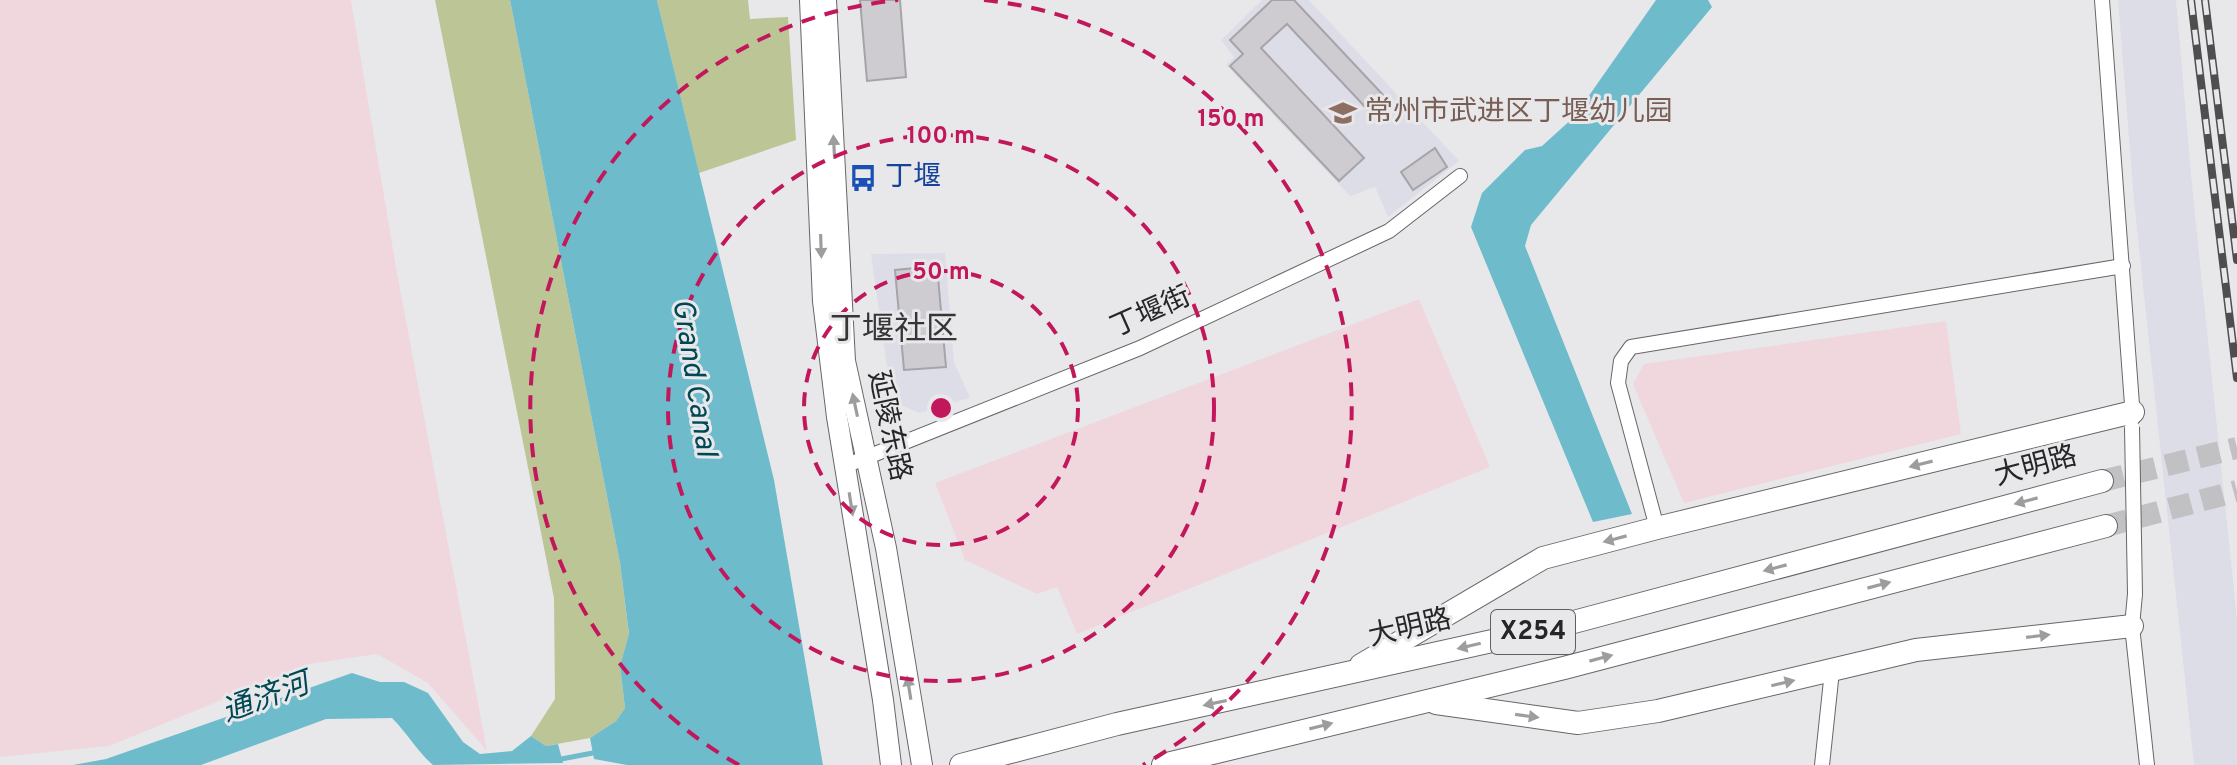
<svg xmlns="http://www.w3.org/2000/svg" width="2237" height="765" viewBox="0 0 2237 765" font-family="Overpass,'Noto Sans SC',sans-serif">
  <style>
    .built { fill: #dddde8 }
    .industrial { fill: #f0d7dd }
    .green { fill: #bcc595 }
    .water { fill: #6ebbcc }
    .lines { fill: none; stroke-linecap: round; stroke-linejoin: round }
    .stream { stroke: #6ebbcc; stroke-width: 5 }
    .building { fill: #ceccd0; stroke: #a6a4a8; stroke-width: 2 }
    .primary-tunnel { stroke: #c1c1c4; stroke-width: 22; stroke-dasharray: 22 11; stroke-linecap: butt }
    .street-casing { stroke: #66666a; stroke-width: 16 }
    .secondary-casing { stroke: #66666a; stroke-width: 22 }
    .primary-casing { stroke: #66666a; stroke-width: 24 }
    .street { stroke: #fff; stroke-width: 14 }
    .secondary { stroke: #fff; stroke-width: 20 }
    .primary { stroke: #fff; stroke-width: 22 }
    .rail-casing { stroke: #4e4e4f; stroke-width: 8 }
    .rail { stroke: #e8e8eb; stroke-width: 5; stroke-dasharray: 15; stroke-linecap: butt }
    .street-bridge-casing { stroke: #66666a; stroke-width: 16; stroke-linecap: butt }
    .street-bridge { stroke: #fff; stroke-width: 14 }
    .oneway { fill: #9d9d9e }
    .ring { fill: none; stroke: #c2185b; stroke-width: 4; stroke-dasharray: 14 10 }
    .labels { text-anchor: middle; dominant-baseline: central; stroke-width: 6; stroke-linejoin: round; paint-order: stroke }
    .shield { fill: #e8e8eb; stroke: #606062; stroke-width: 2 }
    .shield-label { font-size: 26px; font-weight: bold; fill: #262627 }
    .education-label { font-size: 28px; fill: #785e54; stroke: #e8e8eb; text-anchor: start }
    .transit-label { font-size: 28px; fill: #164399; stroke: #e8e8eb; text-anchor: start }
    .street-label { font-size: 28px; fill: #262627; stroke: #e8e8eb }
    .water-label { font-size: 30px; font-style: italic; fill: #004855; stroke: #e8e8eb }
    .quarter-label { font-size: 32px; fill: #353537; stroke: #e8e8eb }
    .centre { fill: #c2185b; stroke: #e8e8eb; stroke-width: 4 }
    .ring-label { font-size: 24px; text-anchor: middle; font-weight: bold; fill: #c2185b; stroke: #e8e8eb; stroke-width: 6; stroke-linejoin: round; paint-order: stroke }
  </style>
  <rect width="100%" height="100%" fill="#e8e8eb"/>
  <!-- built -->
  <g class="built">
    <path d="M 1262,0 L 1309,0 L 1459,161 L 1388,217 L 1375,187 L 1350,196 L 1226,65 L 1234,57 L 1221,40 Z"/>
    <path d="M 2118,0 L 2176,0 L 2193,196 L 2237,619 L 2237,765 L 2194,765 L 2134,201 Z"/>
    <path d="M 945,253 L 954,362 L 970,398 L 919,413 L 901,405 L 890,388 L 871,254 Z"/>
  </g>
  <!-- industrial -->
  <g class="industrial">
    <path d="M 0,0 L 351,0 L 397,273 L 487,751 L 428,683 L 377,654 L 310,664 L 109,746 L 0,757 Z"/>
    <path d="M 1419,299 L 1490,467 L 1077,634 L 1057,587 L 1037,594 L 965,560 L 935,483 Z"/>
    <path d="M 1946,321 L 1961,434 L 1684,503 L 1633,384 L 1644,364 Z"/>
  </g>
  <!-- green -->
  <g class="green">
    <path d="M 435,0 L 510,0 L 620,563 L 629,635 L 620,666 L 625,708 L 616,721 L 590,738 L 546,746 L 531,736 L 555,699 L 554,598 Z"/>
    <path d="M 657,0 L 748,0 L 750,19 L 788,17 L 796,140 L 699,173 Z"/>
  </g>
  <!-- water -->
  <g class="water">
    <path d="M 510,0 L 657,0 L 774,480 L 823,765 L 627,765 L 594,759 L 590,738 L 616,721 L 625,708 L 620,666 L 629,634 L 620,563 Z"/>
    <path d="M 1656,0 L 1708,0 L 1712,7 L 1531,225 L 1525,246 L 1632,514 L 1593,522 L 1471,227 L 1482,193 L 1525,150 L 1542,146 L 1574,117 Z"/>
    <path d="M 352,673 L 380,682 L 404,682 L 428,693 L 463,742 L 480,754 L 512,751 L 531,736 L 546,746 L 558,744 L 563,763 L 433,765 C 417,751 407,733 392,718 L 326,719 L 201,765 L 73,765 L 106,759 Z"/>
  </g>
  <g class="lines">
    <!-- stream -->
    <path class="stream" d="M 556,760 L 598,752"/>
  </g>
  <!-- building -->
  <g class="building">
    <path d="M 860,0 L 900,0 L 906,77 L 867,81 Z"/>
    <path d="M 1272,0 L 1294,0 L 1385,97 L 1369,111 L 1287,24 L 1261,48 L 1364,158 L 1339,181 L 1230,66 L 1243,54 L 1230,40 Z"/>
    <path d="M 1435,148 L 1447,167 L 1413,190 L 1401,172 Z"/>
    <path d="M 937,266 L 946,367 L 904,370 L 895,270 Z"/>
  </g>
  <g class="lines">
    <!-- primary-tunnel -->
    <g class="primary-tunnel">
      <path d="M 2102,481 L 2237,448"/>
      <path d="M 2106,526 L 2237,491"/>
    </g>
    <!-- street casing -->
    <g class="street-casing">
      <g id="street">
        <path d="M 2102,0 L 2133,418"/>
        <path d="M 845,466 L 1140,348 L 1389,231 L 1460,176"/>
        <path d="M 1657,528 L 1618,383 L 1621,361 L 1631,347 L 2123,266"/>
        <path d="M 2135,594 L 2132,626 L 2147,765"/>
        <path d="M 1822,765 L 1832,671"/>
      </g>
    </g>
    <!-- secondary casing -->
    <g class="secondary-casing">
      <g id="secondary">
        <path d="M 810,0 L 823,301 L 837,417 L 883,700 L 891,765"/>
        <path d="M 826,0 L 845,361 L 886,548 L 922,765"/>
      </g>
    </g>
    <!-- primary casing -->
    <g class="primary-casing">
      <g id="primary">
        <path d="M 1361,665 L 1543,558 L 1657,528 L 2133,412"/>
        <path d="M 1436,703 L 1578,723 L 1658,711 L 1916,650 L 2132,626"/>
        <path d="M 961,765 L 1117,724 L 1555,627 L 2102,481"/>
        <path d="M 1163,765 L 1564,668 L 2106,526"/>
      </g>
    </g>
    <!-- street -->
    <use href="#street" class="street"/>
    <!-- secondary -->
    <use href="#secondary" class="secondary"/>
    <!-- primary -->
    <use href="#primary" class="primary"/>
    <!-- rail casing -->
    <g class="rail-casing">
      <g id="rail">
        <path d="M 2191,0 L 2237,378"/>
        <path d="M 2205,0 L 2237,260"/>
      </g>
    </g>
    <!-- rail -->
    <use href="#rail" class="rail"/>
    <!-- street-bridge casing -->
    <g class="street-bridge-casing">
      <path id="street-bridge" d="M 2132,427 L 2135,594"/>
    </g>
    <!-- street-bridge -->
    <use href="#street-bridge" class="street-bridge"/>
  </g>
  <!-- one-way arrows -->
  <defs><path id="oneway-solid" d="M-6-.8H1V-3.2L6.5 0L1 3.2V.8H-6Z" transform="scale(2)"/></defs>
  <g class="oneway">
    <use href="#oneway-solid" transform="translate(834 147) rotate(-93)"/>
    <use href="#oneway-solid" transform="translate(821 246) rotate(88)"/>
    <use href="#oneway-solid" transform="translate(855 405) rotate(-102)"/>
    <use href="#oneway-solid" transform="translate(1921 464) rotate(166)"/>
    <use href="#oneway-solid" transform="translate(2026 501) rotate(165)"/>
    <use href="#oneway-solid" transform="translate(851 504) rotate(81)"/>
    <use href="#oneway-solid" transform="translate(1615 539) rotate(165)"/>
    <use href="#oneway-solid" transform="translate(1775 568) rotate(165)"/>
    <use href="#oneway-solid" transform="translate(1879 585) rotate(-15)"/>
    <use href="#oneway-solid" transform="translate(2038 636) rotate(-7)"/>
    <use href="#oneway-solid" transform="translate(1469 646) rotate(167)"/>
    <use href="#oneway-solid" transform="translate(1601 658) rotate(-15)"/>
    <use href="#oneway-solid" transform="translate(1783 683) rotate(-13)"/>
    <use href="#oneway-solid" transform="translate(909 688) rotate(-99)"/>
    <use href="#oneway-solid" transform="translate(1215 703) rotate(168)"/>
    <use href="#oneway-solid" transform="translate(1527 716) rotate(8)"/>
    <use href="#oneway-solid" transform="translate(1321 726) rotate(-14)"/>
  </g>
  <!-- distance rings -->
  <g class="ring">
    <circle cx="941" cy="408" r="137"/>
    <circle cx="941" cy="408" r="273"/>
    <path d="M739 765A410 410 0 0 1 898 0M984 0A410 410 0 0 1 1143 765"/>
  </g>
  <!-- icons -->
  <defs>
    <g id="school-bare" transform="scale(2.16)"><path d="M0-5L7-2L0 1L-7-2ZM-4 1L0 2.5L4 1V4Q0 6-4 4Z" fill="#8d6e63" stroke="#e8e8eb" stroke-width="2.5" paint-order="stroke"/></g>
    <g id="bus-bare" transform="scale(2.16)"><path d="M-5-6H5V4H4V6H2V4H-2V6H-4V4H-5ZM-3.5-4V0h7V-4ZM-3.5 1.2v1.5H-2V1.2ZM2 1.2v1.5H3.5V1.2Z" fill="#1a4fb4" stroke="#e8e8eb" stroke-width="2.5" paint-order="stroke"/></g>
  </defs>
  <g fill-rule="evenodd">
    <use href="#school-bare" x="1343" y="113"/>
    <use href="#bus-bare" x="863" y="178"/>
  </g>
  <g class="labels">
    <!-- shield labels -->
    <rect class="shield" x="1491" y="610" width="84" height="44" rx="6"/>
    <g class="shield-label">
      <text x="1533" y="632">X254</text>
    </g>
    <!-- education labels -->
    <g class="education-label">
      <text x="1365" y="113">常州市武进区丁堰幼儿园</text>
    </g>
    <!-- transit labels -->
    <g class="transit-label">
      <text x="885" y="178">丁堰</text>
    </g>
    <!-- street labels -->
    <g class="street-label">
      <text transform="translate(1151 313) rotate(-24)">丁堰街</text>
      <text transform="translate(888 426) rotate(78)">延陵东路</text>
      <text transform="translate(2036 467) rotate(-15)">大明路</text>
      <text transform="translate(1410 629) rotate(-13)">大明路</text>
    </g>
    <!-- water labels -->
    <g class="water-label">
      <text transform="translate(693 378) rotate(81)">Grand Canal</text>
      <text transform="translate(266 699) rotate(-20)">通济河</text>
    </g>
    <!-- quarter labels -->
    <g class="quarter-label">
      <text x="894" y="331">丁堰社区</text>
    </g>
  </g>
  <circle cx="941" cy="408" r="12" class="centre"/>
  <g class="ring-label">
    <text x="1231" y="126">150 m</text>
    <text x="941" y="143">100 m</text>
    <text x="941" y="279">50 m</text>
  </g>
</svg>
